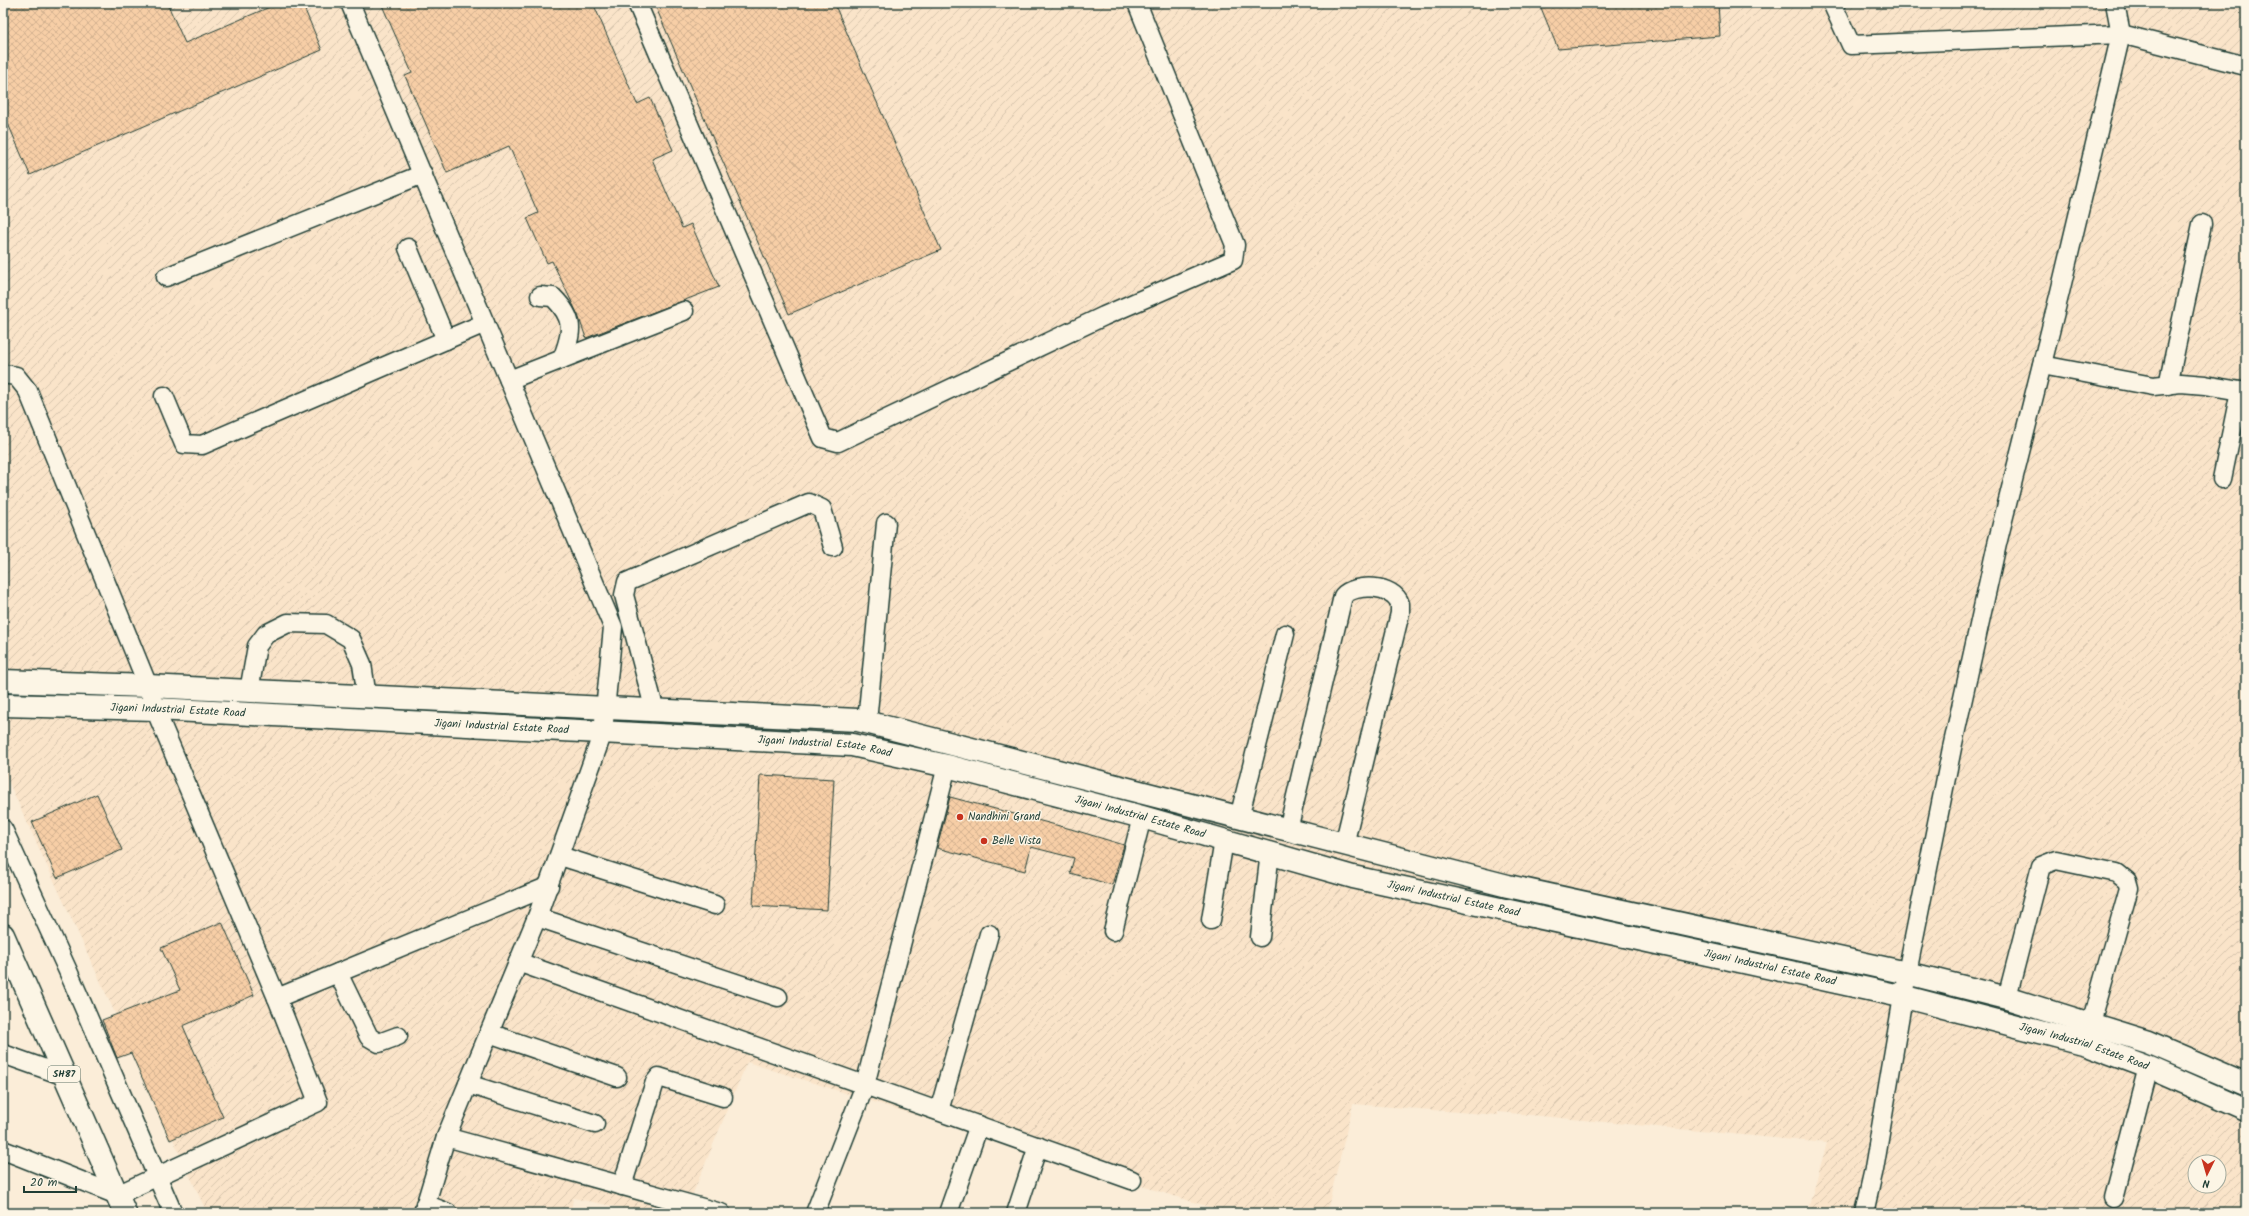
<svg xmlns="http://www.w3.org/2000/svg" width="2249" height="1216" viewBox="0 0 2249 1216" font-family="Kalam,sans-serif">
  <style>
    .industrial { fill: url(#industrial-furrows); fill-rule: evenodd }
    .building { fill: url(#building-cross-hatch); stroke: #1f3d34 }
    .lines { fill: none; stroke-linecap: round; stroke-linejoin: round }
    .minor-casing { stroke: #1f3d34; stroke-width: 21 }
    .major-casing { stroke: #1f3d34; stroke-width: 25 }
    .minor { stroke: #fcf5e5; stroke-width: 18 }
    .major { stroke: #fcf5e5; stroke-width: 22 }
    .poi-dot { fill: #c8321e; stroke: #fcf5e5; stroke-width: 1.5 }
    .labels { text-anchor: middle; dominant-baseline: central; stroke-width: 3; stroke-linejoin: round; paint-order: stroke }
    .shield { fill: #fcf5e5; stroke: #617469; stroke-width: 1 }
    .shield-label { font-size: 10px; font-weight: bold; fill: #1f3d34 }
    .street-label { font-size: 11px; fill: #1f3d34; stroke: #fcf5e5 }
    .poi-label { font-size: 11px; fill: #1f3d34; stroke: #fcf5e5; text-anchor: start }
  </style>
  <defs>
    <pattern id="industrial-furrows" width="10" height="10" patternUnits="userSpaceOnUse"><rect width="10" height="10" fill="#fae4c9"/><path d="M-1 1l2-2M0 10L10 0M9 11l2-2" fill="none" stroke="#d6c4ad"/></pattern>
    <pattern id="building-cross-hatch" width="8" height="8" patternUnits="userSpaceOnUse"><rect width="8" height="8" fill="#f7cea6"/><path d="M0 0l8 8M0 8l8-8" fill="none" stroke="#d3b290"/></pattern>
  </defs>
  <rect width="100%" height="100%" fill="#fbedd8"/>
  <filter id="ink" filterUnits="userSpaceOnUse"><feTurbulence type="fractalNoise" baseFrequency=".025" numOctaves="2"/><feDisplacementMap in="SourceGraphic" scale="8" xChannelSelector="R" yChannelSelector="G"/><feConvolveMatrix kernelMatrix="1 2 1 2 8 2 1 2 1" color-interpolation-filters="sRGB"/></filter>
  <g filter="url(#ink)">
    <!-- industrial -->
    <path class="industrial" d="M 3,3 L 2246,3 L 2246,1213 L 1807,1213 L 1827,1143 L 1498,1112 L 1498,1115 L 1353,1104 L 1327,1211 L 1319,1209 L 1319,1213 L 1228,1213 L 747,1062 L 685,1213 L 646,1213 L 573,1198 L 571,1213 L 207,1213 L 3,770 ZM 2195,1162 L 2219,1162 L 2219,1186 L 2195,1186 Z"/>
    <!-- building -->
    <g class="building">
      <path d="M 3,3 L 167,3 L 185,43 L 279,3 L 302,3 L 322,50 L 30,175 L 3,112 Z"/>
      <path d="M 381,3 L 593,3 L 637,104 L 650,98 L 673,150 L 652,159 L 682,228 L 691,224 L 719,287 L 586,338 L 578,315 L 552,261 L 547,263 L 527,218 L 538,213 L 509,146 L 447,173 L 405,76 L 412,73 Z"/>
      <path d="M 654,3 L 834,3 L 941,250 L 789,314 Z"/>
      <path d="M 1539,3 L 1718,3 L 1720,36 L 1558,49 Z"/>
      <path d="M 760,775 L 834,779 L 827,910 L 753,906 Z"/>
      <path d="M 97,794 L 122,850 L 57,878 L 32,822 Z"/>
      <path d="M 950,797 L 1071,829 L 1124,845 L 1112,885 L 1070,873 L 1074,858 L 1031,847 L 1025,871 L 937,848 Z"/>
      <path d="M 222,922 L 254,995 L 183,1026 L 223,1117 L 170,1140 L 131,1053 L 117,1058 L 102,1020 L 180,990 L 161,948 Z"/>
    </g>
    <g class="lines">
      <!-- minor casing -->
      <g class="minor-casing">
        <g id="minor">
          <path d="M 350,3 L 613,627 L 603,732 L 537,917 L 446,1137 L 423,1213"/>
          <path d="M 637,3 L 823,438 L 838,442 L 1104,316 L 1233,260 L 1235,245 L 1137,3"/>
          <path d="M 1832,3 L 1851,45 L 2121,34 L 2246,66"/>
          <path d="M 408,248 L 446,340"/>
          <path d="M 166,277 L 423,174"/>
          <path d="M 540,296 L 553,297 C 575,319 573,331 562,359"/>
          <path d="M 2042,365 L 2153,386 L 2181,383 L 2205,385 L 2246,392"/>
          <path d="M 3,374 L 16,376 L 28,391 L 148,686 L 155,709 L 277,998 L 318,1102 L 117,1195 L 3,1150"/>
          <path d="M 509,380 L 684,311"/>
          <path d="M 2168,385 L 2202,224"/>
          <path d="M 164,396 L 184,444 L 202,445 L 485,323"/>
          <path d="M 2222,479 L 2240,391"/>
          <path d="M 249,691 L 257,646 L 266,634 L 288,623 L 326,624 L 351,639 L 362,664 L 367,697"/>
          <path d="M 655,711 L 624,595 L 627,582 L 809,503 L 822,509 L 833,547"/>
          <path d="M 867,722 L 886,523"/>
          <path d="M 1239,818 L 1285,634"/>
          <path d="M 3,829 L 68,971 L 173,1213"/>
          <path d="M 1288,830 L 1343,596 C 1355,583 1394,584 1400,604 C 1400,607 1400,611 1400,613 L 1344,845"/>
          <path d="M 560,856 L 715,905"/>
          <path d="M 537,917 L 778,997"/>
          <path d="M 1211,920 L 1224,840"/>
          <path d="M 1113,931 L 1142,817"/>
          <path d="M 1260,937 L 1270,852"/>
          <path d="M 518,962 L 1132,1180"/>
          <path d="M 338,973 L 369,1037 L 379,1043 L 398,1036"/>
          <path d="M 277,998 L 549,886"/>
          <path d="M 2007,998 L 2041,866 L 2056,860 L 2117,873 L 2127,881 L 2129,888 L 2091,1023"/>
          <path d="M 489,1033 L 617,1077"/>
          <path d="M 3,1054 L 65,1076"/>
          <path d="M 468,1084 L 595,1124"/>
          <path d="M 939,1111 L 989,934"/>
          <path d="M 446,1137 L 721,1213"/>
          <path d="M 622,1186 L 655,1082 L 659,1077 L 723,1097"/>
          <path d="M 2114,1198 L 2148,1067"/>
          <path d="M 425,1204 L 448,1213"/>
          <path d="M 815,1213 L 865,1085 L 947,766"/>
          <path d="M 948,1213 L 979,1125"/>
          <path d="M 1016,1213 L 1038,1146"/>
          <path d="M 1864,1213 L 1874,1169 L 1907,973 L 1952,748 L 1997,544 L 2060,292 L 2121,34 L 2115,3"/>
        </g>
      </g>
      <!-- major casing -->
      <g class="major-casing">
        <g id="major">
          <path d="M 3,681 L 148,686 L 858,720 L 1508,886 L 1907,973 L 2007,998 L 2148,1042 L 2246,1084"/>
          <path id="s1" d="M 3,705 L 155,709 L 852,745 L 947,766 L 1142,817 L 1353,877 L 1905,997 L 2086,1044 L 2148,1067 L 2246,1110"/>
          <path d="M 3,935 L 125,1213"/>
        </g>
      </g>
      <!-- minor -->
      <use href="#minor" class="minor"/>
      <!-- major -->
      <use href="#major" class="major"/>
    </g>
  </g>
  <!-- markers -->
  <g class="poi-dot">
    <circle cx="960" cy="817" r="4"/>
    <circle cx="984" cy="841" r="4"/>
  </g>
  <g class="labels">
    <!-- shield labels -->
    <rect class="shield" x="48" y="1066" width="32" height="16" rx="3"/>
    <g class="shield-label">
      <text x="64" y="1074">SH87</text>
    </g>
    <!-- street labels -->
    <g class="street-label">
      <text stroke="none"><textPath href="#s1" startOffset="175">Jigani Industrial Estate Road</textPath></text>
      <text stroke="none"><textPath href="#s1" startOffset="499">Jigani Industrial Estate Road</textPath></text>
      <text stroke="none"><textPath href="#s1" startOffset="823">Jigani Industrial Estate Road</textPath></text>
      <text stroke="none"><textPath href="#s1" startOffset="1147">Jigani Industrial Estate Road</textPath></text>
      <text stroke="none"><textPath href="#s1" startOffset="1471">Jigani Industrial Estate Road</textPath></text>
      <text stroke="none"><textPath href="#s1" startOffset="1795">Jigani Industrial Estate Road</textPath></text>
      <text stroke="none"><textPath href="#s1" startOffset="2119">Jigani Industrial Estate Road</textPath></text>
    </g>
    <!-- poi labels -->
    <g class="poi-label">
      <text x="968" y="817">Nandhini Grand</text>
      <text x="992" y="841">Belle Vista</text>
    </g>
  </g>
  <!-- margin -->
  <rect width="2249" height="1216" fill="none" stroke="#fcf5e5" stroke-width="16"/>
  <rect x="8" y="8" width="2233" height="1200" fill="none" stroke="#1f3d34" stroke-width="1.5" filter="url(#ink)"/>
  <!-- north arrow -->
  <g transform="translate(2207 1174) rotate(185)"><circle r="19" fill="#fcf5e5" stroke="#a4ab9e"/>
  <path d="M0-3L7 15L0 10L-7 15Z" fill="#c8321e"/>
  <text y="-6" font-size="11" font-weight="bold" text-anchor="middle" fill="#1f3d34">N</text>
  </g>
  <!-- scale -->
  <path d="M24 1186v6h52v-6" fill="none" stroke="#1f3d34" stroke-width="2"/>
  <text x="30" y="1186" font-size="12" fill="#1f3d34" stroke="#fcf5e5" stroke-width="3" paint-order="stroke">20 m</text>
</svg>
